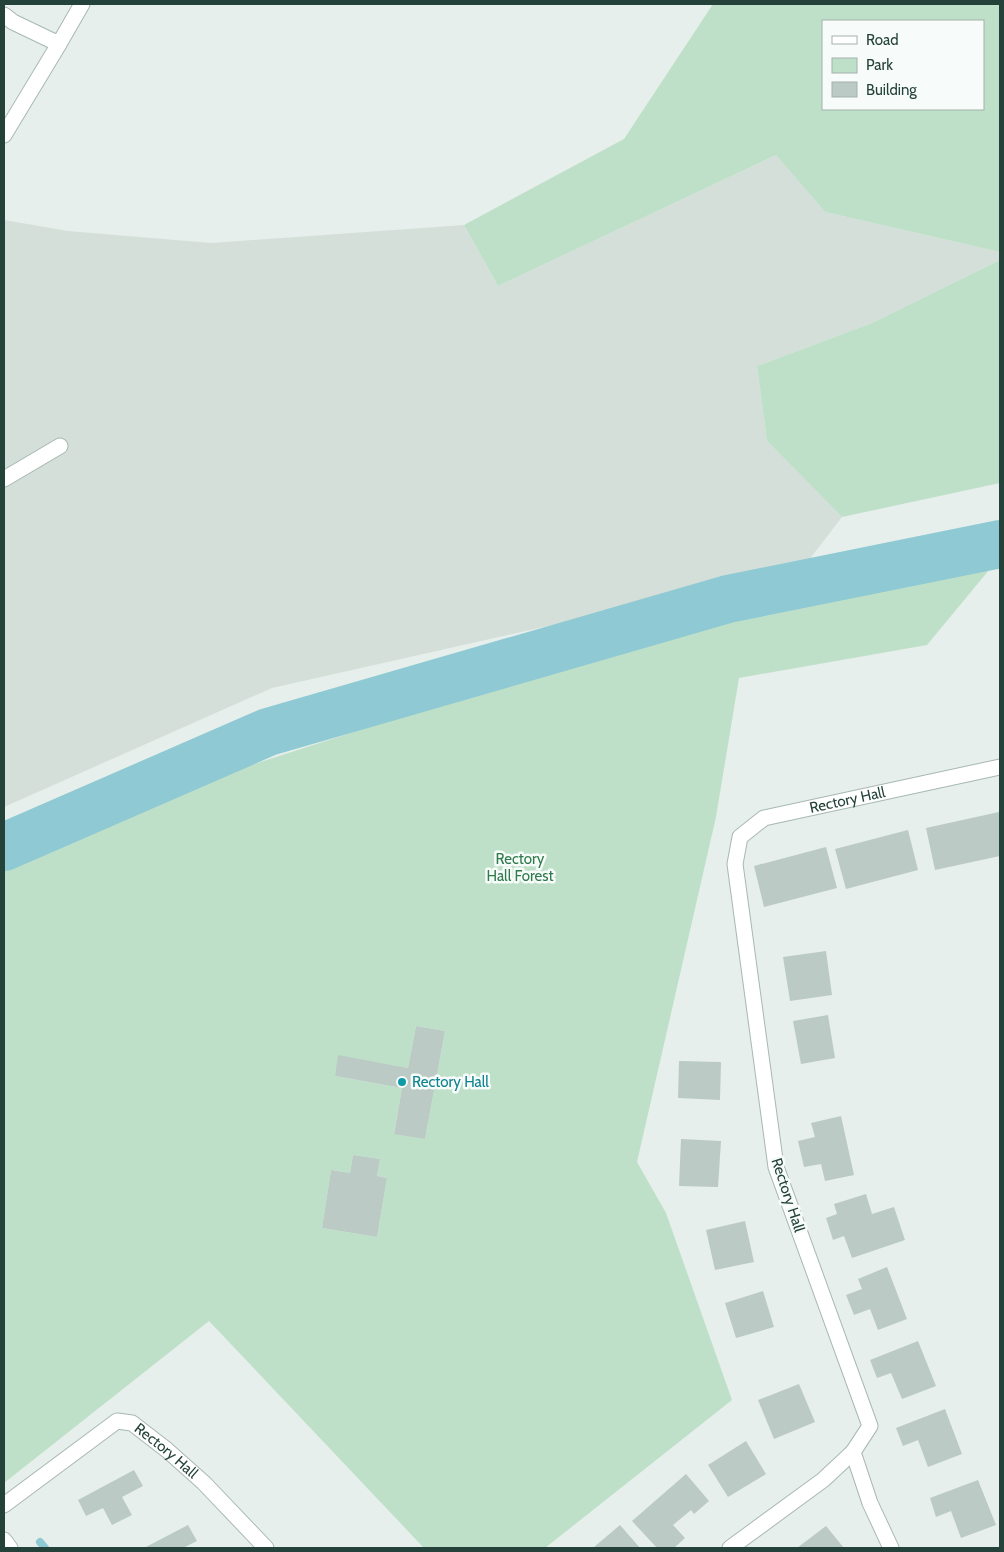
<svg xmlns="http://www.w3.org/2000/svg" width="1004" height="1552" viewBox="0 0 1004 1552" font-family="Cabin,sans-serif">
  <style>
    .built { fill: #d4dfda }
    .green { fill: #bfe0c8; fill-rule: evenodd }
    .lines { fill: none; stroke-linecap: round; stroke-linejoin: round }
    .stream { stroke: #8ec9d4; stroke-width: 8 }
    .river { stroke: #8ec9d4; stroke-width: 48 }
    .building { fill: #bbcac4 }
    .minor-casing { stroke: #a8b8b2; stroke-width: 17 }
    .minor { stroke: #fff; stroke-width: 15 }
    .culture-dot { fill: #0f9aa8; stroke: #f7fbf9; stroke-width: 2 }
    .labels { text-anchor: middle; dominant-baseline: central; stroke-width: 5; stroke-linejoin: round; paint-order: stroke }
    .street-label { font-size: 15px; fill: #24423a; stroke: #f7fbf9 }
    .park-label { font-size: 15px; fill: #2d7a4b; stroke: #f7fbf9 }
    .culture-label { font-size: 15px; fill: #0d838f; stroke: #f7fbf9; text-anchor: start }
  </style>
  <rect width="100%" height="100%" fill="#e6efeb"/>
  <!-- built -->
  <path class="built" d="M 776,155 L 825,212 L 1000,252 L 1000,260 L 872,323 L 757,366 L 767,441 L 842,517 L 802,569 L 272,688 L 4,807 L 4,220 L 68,231 L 211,243 L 464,225 L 498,286 Z"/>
  <!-- green -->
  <g class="green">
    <path d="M 713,4 L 1000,4 L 1000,252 L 825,212 L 776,155 L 498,286 L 464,225 L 624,139 ZM 823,21 L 983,21 L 983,109 L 823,109 Z"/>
    <path d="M 1000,260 L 1000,483 L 842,517 L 767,441 L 757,366 L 872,323 Z"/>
    <path d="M 989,570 L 927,645 L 739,678 L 716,817 L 637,1162 L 666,1213 L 732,1400 L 545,1548 L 424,1548 L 209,1321 L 4,1483 L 4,870 L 192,784 L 677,628 ZM 416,1026 L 445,1031 L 425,1139 L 394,1133 L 402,1088 L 335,1076 L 339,1056 L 408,1068 ZM 353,1155 L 380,1159 L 377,1176 L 387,1178 L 377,1237 L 322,1228 L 331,1170 L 350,1173 Z"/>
  </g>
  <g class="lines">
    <!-- stream -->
    <path class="stream" d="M 40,1542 L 45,1548"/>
    <!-- river -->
    <path class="river" d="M 4,847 L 268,732 L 728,599 L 1000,544"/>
  </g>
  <!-- building -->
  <g class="building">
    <path d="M 999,812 L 1000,820 L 1000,856 L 935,870 L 926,828 Z"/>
    <path d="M 908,830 L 918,870 L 846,889 L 835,849 Z"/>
    <path d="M 826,847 L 837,888 L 764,907 L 754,866 Z"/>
    <path d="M 826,951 L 832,995 L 790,1001 L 783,957 Z"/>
    <path d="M 828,1015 L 835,1058 L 801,1064 L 793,1021 Z"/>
    <path d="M 416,1026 L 445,1031 L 425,1139 L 394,1134 L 402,1088 L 335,1076 L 338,1055 L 408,1068 Z"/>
    <path d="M 679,1061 L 721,1062 L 720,1100 L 678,1098 Z"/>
    <path d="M 841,1116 L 854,1175 L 825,1181 L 821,1164 L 804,1167 L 798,1141 L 815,1137 L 811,1123 Z"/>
    <path d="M 681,1139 L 721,1141 L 718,1187 L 679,1186 Z"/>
    <path d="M 353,1155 L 380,1159 L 377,1176 L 387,1178 L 377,1237 L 322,1228 L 331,1170 L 350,1173 Z"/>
    <path d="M 866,1194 L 872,1214 L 894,1207 L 905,1240 L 852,1258 L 844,1236 L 833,1240 L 826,1218 L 837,1214 L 834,1204 Z"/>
    <path d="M 745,1221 L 754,1262 L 715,1270 L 706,1230 Z"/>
    <path d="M 887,1267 L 907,1319 L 878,1330 L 870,1309 L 854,1315 L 846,1295 L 862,1289 L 858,1279 Z"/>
    <path d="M 763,1291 L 774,1327 L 736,1338 L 725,1303 Z"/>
    <path d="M 918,1341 L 936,1386 L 902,1399 L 891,1373 L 877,1378 L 870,1360 Z"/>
    <path d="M 799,1384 L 815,1422 L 774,1439 L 758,1400 Z"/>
    <path d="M 945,1409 L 962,1454 L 928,1467 L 918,1440 L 903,1446 L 896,1428 Z"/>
    <path d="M 746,1441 L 766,1474 L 728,1497 L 708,1465 Z"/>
    <path d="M 134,1470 L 143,1486 L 122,1497 L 132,1515 L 112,1525 L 103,1508 L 86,1516 L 78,1500 Z"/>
    <path d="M 686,1474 L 709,1501 L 694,1514 L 691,1510 L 673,1525 L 685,1538 L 674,1548 L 657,1548 L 632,1521 Z"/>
    <path d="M 978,1480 L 996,1525 L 961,1538 L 951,1511 L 936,1517 L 930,1498 Z"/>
    <path d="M 188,1525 L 197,1541 L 183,1548 L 144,1548 Z"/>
    <path d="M 620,1525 L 640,1548 L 593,1548 Z"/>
    <path d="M 826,1526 L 844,1548 L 797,1548 Z"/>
  </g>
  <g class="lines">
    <!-- minor casing -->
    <g class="minor-casing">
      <g id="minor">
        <path d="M 4,15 L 13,22 L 59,44 L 82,4"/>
        <path d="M 4,135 L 59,44"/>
        <path d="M 4,479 L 60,446"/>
        <path id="s1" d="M 4,1505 L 117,1421 L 132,1423 L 167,1450 L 204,1483 L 266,1548"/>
        <path d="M 4,1540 L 10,1548"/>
        <path d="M 730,1548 L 823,1480 L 853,1452"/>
        <path id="s2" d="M 891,1548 L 870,1503 L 853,1452 L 870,1426 L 776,1167 L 735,864 L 740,837 L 764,818 L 1000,767"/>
      </g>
    </g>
    <!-- minor -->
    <use href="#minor" class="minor"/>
  </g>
  <!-- markers -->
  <circle class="culture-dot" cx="402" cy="1082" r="5"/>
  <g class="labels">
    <!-- street labels -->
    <g class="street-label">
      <text stroke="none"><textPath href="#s2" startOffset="859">Rectory Hall</textPath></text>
      <text transform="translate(788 1195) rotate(72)">Rectory Hall</text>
      <text stroke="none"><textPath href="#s1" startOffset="200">Rectory Hall</textPath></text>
    </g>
    <!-- park labels -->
    <g class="park-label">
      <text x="520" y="859">Rectory<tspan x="520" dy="17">Hall Forest</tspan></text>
    </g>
    <!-- culture labels -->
    <g class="culture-label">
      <text x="412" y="1082">Rectory Hall</text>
    </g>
  </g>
  <!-- border -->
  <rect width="1004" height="1552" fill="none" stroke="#24423a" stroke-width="10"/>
  <!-- legend -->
  <rect x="822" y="20" width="162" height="90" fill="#f7fbf9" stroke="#a3b1ad"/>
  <rect x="832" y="36" width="25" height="8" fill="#ffffff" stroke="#a3b1ad"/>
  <text x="866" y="45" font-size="15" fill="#24423a">Road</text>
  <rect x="832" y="58" width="25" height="15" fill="#bfe0c8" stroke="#a3b1ad"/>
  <text x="866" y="70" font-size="15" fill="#24423a">Park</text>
  <rect x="832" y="82" width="25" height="15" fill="#bbcac4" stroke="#a3b1ad"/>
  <text x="866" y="95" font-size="15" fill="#24423a">Building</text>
</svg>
